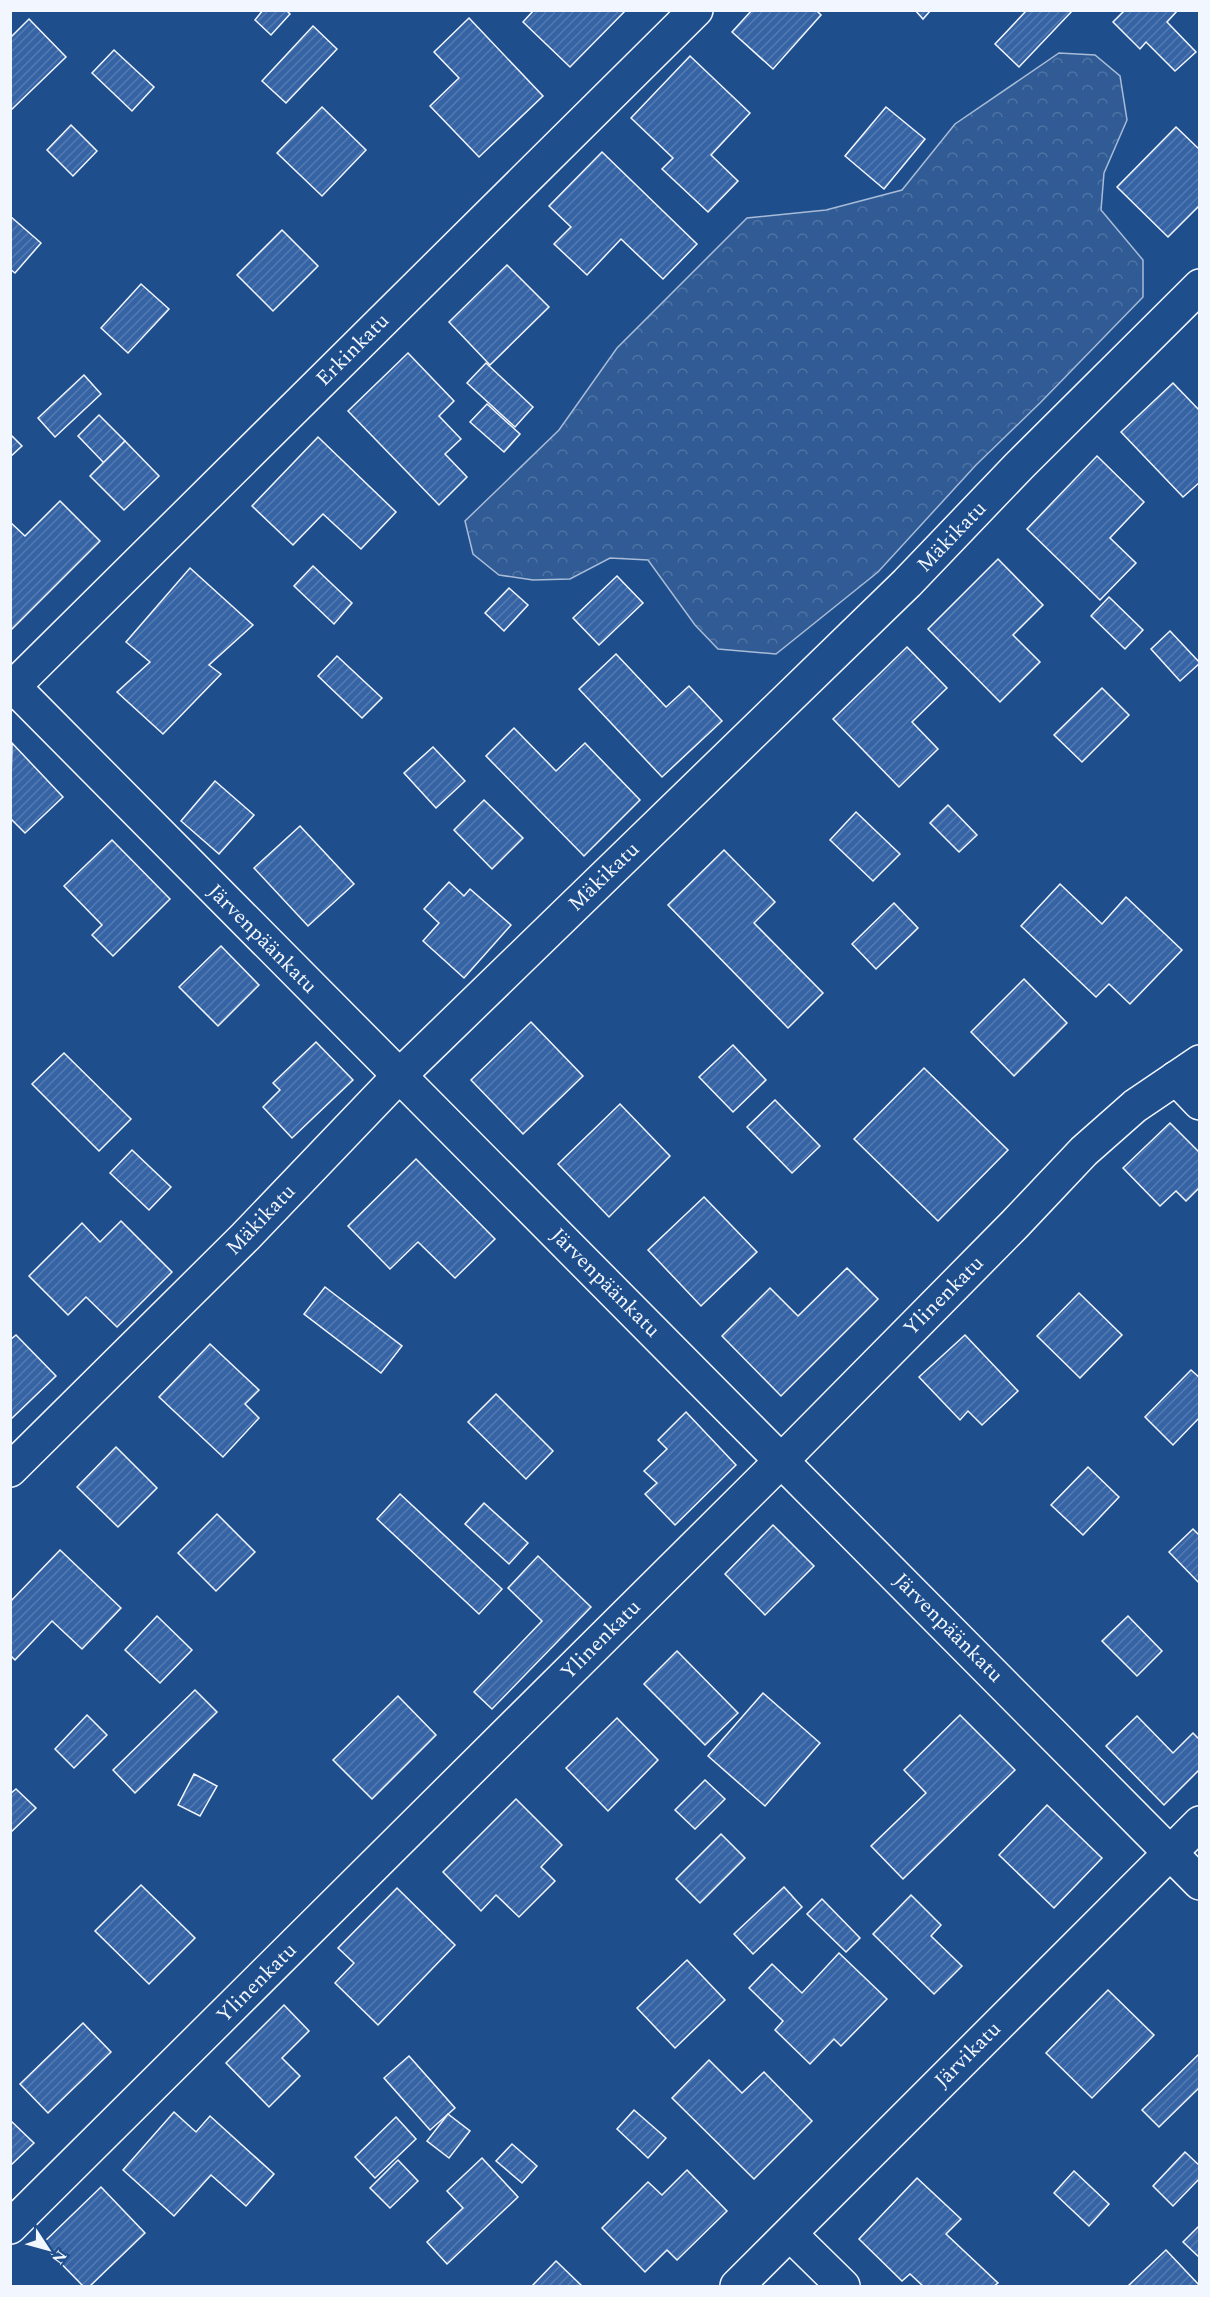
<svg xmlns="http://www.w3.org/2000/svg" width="1210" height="2297" viewBox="0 0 1210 2297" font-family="Spectral,serif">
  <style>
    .forest { fill: url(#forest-crowns); stroke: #a8bbd7; stroke-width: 1.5 }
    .building { fill: url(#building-hatch); stroke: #f2f6ff; stroke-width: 1.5 }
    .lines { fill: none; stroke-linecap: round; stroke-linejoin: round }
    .minor-casing { stroke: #f2f6ff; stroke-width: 36 }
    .minor { stroke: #1f4e8c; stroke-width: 33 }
    .labels { text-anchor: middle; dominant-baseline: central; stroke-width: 4.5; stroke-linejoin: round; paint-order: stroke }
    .street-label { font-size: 21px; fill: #f2f6ff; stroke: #1f4e8c }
  </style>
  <defs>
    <pattern id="forest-crowns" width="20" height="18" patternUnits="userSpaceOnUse" patternTransform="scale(1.5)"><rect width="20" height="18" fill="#305b95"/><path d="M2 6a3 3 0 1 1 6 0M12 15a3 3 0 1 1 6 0" fill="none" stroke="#4e73a5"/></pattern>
    <pattern id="building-hatch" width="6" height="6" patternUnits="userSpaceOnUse" patternTransform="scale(1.5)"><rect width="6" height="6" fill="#3563a3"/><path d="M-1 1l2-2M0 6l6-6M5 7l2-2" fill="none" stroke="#537ab1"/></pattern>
  </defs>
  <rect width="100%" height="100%" fill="#1f4e8c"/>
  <!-- forest -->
  <path class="forest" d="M 1059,53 L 1095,55 L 1120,76 L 1127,120 L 1104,173 L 1101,210 L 1143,260 L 1143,297 L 1040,403 L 976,465 L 878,572 L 776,654 L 718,649 L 695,625 L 648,560 L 610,558 L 570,579 L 533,580 L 499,575 L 473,554 L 465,521 L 559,430 L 617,348 L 747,218 L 826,210 L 902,190 L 955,124 Z"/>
  <!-- building -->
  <g class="building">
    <path d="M 263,10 L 286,10 L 290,14 L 271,35 L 255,20 Z"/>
    <path d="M 534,10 L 626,10 L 570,67 L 523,22 Z"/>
    <path d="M 752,10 L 816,10 L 821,15 L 773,69 L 732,32 Z"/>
    <path d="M 915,10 L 931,10 L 923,19 Z"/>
    <path d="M 1027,10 L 1073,10 L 1019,67 L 995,44 Z"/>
    <path d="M 1125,10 L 1178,10 L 1167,22 L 1196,52 L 1175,71 L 1146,42 L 1140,49 L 1113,22 Z"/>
    <path d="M 469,18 L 543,96 L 479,157 L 430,106 L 459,78 L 434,52 Z"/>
    <path d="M 29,19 L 66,57 L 10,111 L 10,38 Z"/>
    <path d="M 313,26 L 337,49 L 286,103 L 262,81 Z"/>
    <path d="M 114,50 L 154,87 L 132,111 L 92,73 Z"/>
    <path d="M 690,56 L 750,113 L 711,155 L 738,181 L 708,212 L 662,169 L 673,158 L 631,118 Z"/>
    <path d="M 322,107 L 366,150 L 322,196 L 277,153 Z"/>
    <path d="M 886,107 L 925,139 L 884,189 L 845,156 Z"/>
    <path d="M 71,125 L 97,151 L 73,176 L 47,150 Z"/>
    <path d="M 1176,127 L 1200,150 L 1200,205 L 1168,237 L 1117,187 Z"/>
    <path d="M 602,152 L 697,244 L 663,279 L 621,239 L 587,275 L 554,244 L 571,227 L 549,206 Z"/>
    <path d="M 10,216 L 41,243 L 15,273 L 10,269 Z"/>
    <path d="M 282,230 L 318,266 L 273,311 L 237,275 Z"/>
    <path d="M 507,265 L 549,307 L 490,365 L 449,322 Z"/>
    <path d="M 141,284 L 169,309 L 128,353 L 101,328 Z"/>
    <path d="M 408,353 L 454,401 L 439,416 L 461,439 L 445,454 L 467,477 L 439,505 L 348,411 Z"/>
    <path d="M 486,363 L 533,407 L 515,427 L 467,383 Z"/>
    <path d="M 84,375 L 101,394 L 55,437 L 38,418 Z"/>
    <path d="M 1173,383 L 1200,411 L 1200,482 L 1183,497 L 1121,432 Z"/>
    <path d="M 487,404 L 520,434 L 504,452 L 470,422 Z"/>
    <path d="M 99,415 L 125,441 L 104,463 L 78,436 Z"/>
    <path d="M 10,434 L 22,446 L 10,457 Z"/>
    <path d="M 318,437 L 396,512 L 361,549 L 323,514 L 293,545 L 252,506 Z"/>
    <path d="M 125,441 L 159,476 L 124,510 L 90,476 Z"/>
    <path d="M 1097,456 L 1144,502 L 1110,538 L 1136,563 L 1100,600 L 1027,529 Z"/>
    <path d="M 60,501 L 100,541 L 11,630 L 10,522 L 25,536 Z"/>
    <path d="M 998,559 L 1043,605 L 1013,635 L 1040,662 L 1000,702 L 928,629 Z"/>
    <path d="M 313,566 L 352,603 L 334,624 L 294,586 Z"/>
    <path d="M 190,568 L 253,625 L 209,665 L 221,674 L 163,734 L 117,692 L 150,662 L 126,642 Z"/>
    <path d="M 617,576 L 643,603 L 599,645 L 573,618 Z"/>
    <path d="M 509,588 L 528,605 L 504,631 L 485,613 Z"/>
    <path d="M 1109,597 L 1143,630 L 1125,649 L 1091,616 Z"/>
    <path d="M 1170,631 L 1200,663 L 1180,681 L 1151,649 Z"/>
    <path d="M 907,647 L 947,688 L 912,722 L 938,749 L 899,787 L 833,719 Z"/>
    <path d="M 616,654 L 666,707 L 689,686 L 722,721 L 662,777 L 579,689 Z"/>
    <path d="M 337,656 L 382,698 L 362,718 L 318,676 Z"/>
    <path d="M 1102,688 L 1129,715 L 1082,762 L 1054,735 Z"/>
    <path d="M 514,728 L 556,771 L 585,743 L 640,800 L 584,856 L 486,756 Z"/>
    <path d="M 12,743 L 63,797 L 25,833 L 10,818 Z"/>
    <path d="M 433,747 L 465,781 L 436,808 L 404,773 Z"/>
    <path d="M 215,781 L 254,815 L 219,854 L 181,821 Z"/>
    <path d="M 484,800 L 523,838 L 492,869 L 454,830 Z"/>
    <path d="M 948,805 L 977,835 L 959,852 L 930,823 Z"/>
    <path d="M 856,812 L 900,854 L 873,881 L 830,840 Z"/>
    <path d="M 300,826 L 354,884 L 308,926 L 254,868 Z"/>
    <path d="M 112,840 L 170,899 L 113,956 L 92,935 L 102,925 L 64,886 Z"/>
    <path d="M 724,850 L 775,902 L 754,923 L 823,993 L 788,1028 L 668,905 Z"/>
    <path d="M 449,882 L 464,896 L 470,889 L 511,925 L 464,978 L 423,941 L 439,923 L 424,909 Z"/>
    <path d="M 1060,884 L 1102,924 L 1126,897 L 1182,950 L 1130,1004 L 1109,984 L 1096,997 L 1021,926 Z"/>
    <path d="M 894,903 L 918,928 L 876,969 L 852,944 Z"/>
    <path d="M 221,946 L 259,985 L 218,1026 L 179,987 Z"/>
    <path d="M 1024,979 L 1067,1023 L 1014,1076 L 971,1032 Z"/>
    <path d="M 531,1022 L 583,1076 L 523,1134 L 471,1080 Z"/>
    <path d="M 316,1042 L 353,1080 L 292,1138 L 263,1107 L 280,1090 L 273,1083 Z"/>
    <path d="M 733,1045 L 766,1080 L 733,1112 L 699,1077 Z"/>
    <path d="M 64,1053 L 131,1119 L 99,1151 L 32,1084 Z"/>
    <path d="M 924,1068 L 1008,1150 L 938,1221 L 854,1139 Z"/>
    <path d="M 775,1100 L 820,1146 L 792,1173 L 747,1127 Z"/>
    <path d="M 620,1104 L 670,1156 L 609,1217 L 558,1164 Z"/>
    <path d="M 1170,1123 L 1200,1153 L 1200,1187 L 1186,1201 L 1176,1191 L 1160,1206 L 1123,1168 Z"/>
    <path d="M 132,1150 L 171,1187 L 149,1210 L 110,1173 Z"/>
    <path d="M 416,1159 L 495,1239 L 455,1278 L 418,1242 L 390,1269 L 348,1226 Z"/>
    <path d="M 704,1197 L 757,1252 L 701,1306 L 648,1250 Z"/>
    <path d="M 121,1221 L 172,1272 L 117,1327 L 86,1297 L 68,1315 L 29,1276 L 82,1223 L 100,1242 Z"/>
    <path d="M 847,1268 L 878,1299 L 781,1396 L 722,1336 L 770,1288 L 798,1316 Z"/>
    <path d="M 325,1287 L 402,1346 L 381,1373 L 304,1314 Z"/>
    <path d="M 1079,1293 L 1122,1335 L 1080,1378 L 1037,1336 Z"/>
    <path d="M 16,1335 L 56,1376 L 10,1420 L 10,1340 Z"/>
    <path d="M 965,1335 L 1018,1391 L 982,1425 L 968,1411 L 960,1420 L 919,1377 Z"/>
    <path d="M 210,1344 L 259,1390 L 245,1404 L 259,1418 L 223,1457 L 159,1397 Z"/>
    <path d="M 1191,1370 L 1200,1378 L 1200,1417 L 1173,1445 L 1145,1417 Z"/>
    <path d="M 496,1394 L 553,1451 L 526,1479 L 468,1422 Z"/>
    <path d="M 686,1412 L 736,1465 L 675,1525 L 645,1494 L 657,1483 L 644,1471 L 667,1449 L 658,1440 Z"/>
    <path d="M 116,1447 L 157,1488 L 118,1527 L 77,1487 Z"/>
    <path d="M 1088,1467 L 1119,1497 L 1083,1535 L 1051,1505 Z"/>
    <path d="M 400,1494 L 502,1589 L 479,1614 L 377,1519 Z"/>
    <path d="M 484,1503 L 528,1543 L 509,1564 L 465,1524 Z"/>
    <path d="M 217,1514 L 255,1552 L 216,1591 L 178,1553 Z"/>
    <path d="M 773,1525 L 814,1566 L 765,1615 L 725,1574 Z"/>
    <path d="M 1193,1529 L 1200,1536 L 1200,1584 L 1169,1552 Z"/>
    <path d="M 60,1550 L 121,1608 L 82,1649 L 52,1621 L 15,1660 L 10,1655 L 10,1602 Z"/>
    <path d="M 538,1556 L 591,1607 L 492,1709 L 474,1692 L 542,1621 L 508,1588 Z"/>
    <path d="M 157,1616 L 192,1650 L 160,1683 L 125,1650 Z"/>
    <path d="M 1128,1616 L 1162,1651 L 1137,1676 L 1102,1641 Z"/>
    <path d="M 677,1651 L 738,1713 L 705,1745 L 644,1684 Z"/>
    <path d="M 195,1690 L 217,1712 L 135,1793 L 113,1770 Z"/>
    <path d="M 763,1693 L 820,1743 L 765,1806 L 708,1756 Z"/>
    <path d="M 398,1696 L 436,1735 L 372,1799 L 333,1760 Z"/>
    <path d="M 87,1715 L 107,1735 L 74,1768 L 55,1749 Z"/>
    <path d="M 960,1715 L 1015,1770 L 903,1879 L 871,1846 L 926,1793 L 904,1770 Z"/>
    <path d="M 1137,1716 L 1173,1753 L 1193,1733 L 1200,1740 L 1200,1769 L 1164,1805 L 1106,1746 Z"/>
    <path d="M 617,1718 L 658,1760 L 608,1811 L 566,1768 Z"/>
    <path d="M 194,1774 L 217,1786 L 200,1816 L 178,1805 Z"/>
    <path d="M 705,1780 L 725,1799 L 695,1829 L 675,1810 Z"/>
    <path d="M 16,1789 L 36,1808 L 10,1833 L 10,1794 Z"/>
    <path d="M 516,1799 L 562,1845 L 541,1867 L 555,1881 L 519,1917 L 496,1895 L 481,1911 L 443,1872 Z"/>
    <path d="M 1047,1805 L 1102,1858 L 1054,1908 L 999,1855 Z"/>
    <path d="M 721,1834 L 745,1858 L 700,1903 L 676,1879 Z"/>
    <path d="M 141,1885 L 195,1938 L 149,1984 L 95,1931 Z"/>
    <path d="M 784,1887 L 802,1907 L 753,1954 L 734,1934 Z"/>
    <path d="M 397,1888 L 455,1945 L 378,2025 L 335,1983 L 354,1963 L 338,1948 Z"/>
    <path d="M 911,1895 L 941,1925 L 931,1936 L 962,1966 L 934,1994 L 873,1934 Z"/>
    <path d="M 822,1899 L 860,1938 L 846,1952 L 807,1914 Z"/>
    <path d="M 839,1953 L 887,1999 L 841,2046 L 834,2039 L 810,2064 L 775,2030 L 783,2021 L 749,1988 L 772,1964 L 802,1993 Z"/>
    <path d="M 687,1960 L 725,2000 L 675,2048 L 637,2008 Z"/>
    <path d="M 1108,1990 L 1154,2035 L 1092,2098 L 1046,2053 Z"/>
    <path d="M 284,2005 L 309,2031 L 282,2058 L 300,2076 L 269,2107 L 226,2063 Z"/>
    <path d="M 83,2023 L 111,2052 L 48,2113 L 20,2084 Z"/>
    <path d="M 1200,2053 L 1200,2087 L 1159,2127 L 1142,2110 Z"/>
    <path d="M 409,2056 L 455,2108 L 430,2130 L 384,2078 Z"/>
    <path d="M 709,2060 L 742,2093 L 764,2072 L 812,2121 L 754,2179 L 672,2098 Z"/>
    <path d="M 634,2110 L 666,2138 L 648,2158 L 617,2129 Z"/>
    <path d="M 174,2112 L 196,2132 L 210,2116 L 274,2174 L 246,2206 L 211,2175 L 174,2216 L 123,2170 Z"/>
    <path d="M 448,2114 L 470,2131 L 449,2158 L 427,2141 Z"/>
    <path d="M 396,2117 L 416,2139 L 375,2178 L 355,2157 Z"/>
    <path d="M 10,2120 L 34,2143 L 10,2166 Z"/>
    <path d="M 512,2144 L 537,2166 L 522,2183 L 496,2161 Z"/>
    <path d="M 1185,2152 L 1200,2166 L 1200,2178 L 1173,2206 L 1153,2186 Z"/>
    <path d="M 482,2158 L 518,2197 L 447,2264 L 427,2242 L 463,2208 L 447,2191 Z"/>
    <path d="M 398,2160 L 418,2181 L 390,2208 L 370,2188 Z"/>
    <path d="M 687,2170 L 727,2211 L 677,2260 L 667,2250 L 645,2272 L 602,2228 L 648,2182 L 662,2195 Z"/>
    <path d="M 1074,2171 L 1109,2204 L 1089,2226 L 1054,2193 Z"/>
    <path d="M 917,2178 L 961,2219 L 946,2234 L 998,2283 L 994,2286 L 923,2286 L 910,2274 L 902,2281 L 859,2239 Z"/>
    <path d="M 101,2187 L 145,2233 L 90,2286 L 83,2286 L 42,2244 Z"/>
    <path d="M 1200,2225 L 1200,2258 L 1183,2242 Z"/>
    <path d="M 1166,2250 L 1200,2286 L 1128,2286 Z"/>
    <path d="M 556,2261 L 582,2286 L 532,2286 Z"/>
  </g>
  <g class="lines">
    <!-- minor casing -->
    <g class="minor-casing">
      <g id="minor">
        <path d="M 10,683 L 1200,1883"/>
        <path d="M 10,690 L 696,10"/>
        <path d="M 1176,1078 L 1200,1103"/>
        <path d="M 10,1470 L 245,1237 L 398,1077 L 907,583 L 1019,466 L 1200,286"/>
        <path d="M 10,2227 L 782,1460 L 1015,1224 L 1084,1151 L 1135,1106 L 1200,1062"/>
        <path d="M 790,2234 L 843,2286"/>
        <path d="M 737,2286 L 1200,1823"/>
      </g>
    </g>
    <!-- minor -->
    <use href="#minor" class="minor"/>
  </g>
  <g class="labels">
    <!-- street labels -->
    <g class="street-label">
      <text transform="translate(353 350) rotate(-45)">Erkinkatu</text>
      <text transform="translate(952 537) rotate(-46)">Mäkikatu</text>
      <text transform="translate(604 877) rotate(-44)">Mäkikatu</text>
      <text transform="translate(262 939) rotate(45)">Järvenpäänkatu</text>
      <text transform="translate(261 1220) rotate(-46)">Mäkikatu</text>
      <text transform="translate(605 1283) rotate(45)">Järvenpäänkatu</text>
      <text transform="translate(944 1296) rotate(-45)">Ylinenkatu</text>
      <text transform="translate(948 1628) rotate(45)">Järvenpäänkatu</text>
      <text transform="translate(601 1640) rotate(-45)">Ylinenkatu</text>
      <text transform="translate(257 1983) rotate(-45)">Ylinenkatu</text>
      <text transform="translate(968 2055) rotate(-45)">Järvikatu</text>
    </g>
  </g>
  <!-- border -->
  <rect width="1210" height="2297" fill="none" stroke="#f2f6ff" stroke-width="24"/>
  <!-- north arrow -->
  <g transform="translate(48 2249) rotate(126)" stroke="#1f4e8c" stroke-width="4.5" paint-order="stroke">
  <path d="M0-4.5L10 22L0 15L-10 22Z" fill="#f2f6ff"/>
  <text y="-9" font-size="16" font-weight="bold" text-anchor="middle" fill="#f2f6ff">N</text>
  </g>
</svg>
